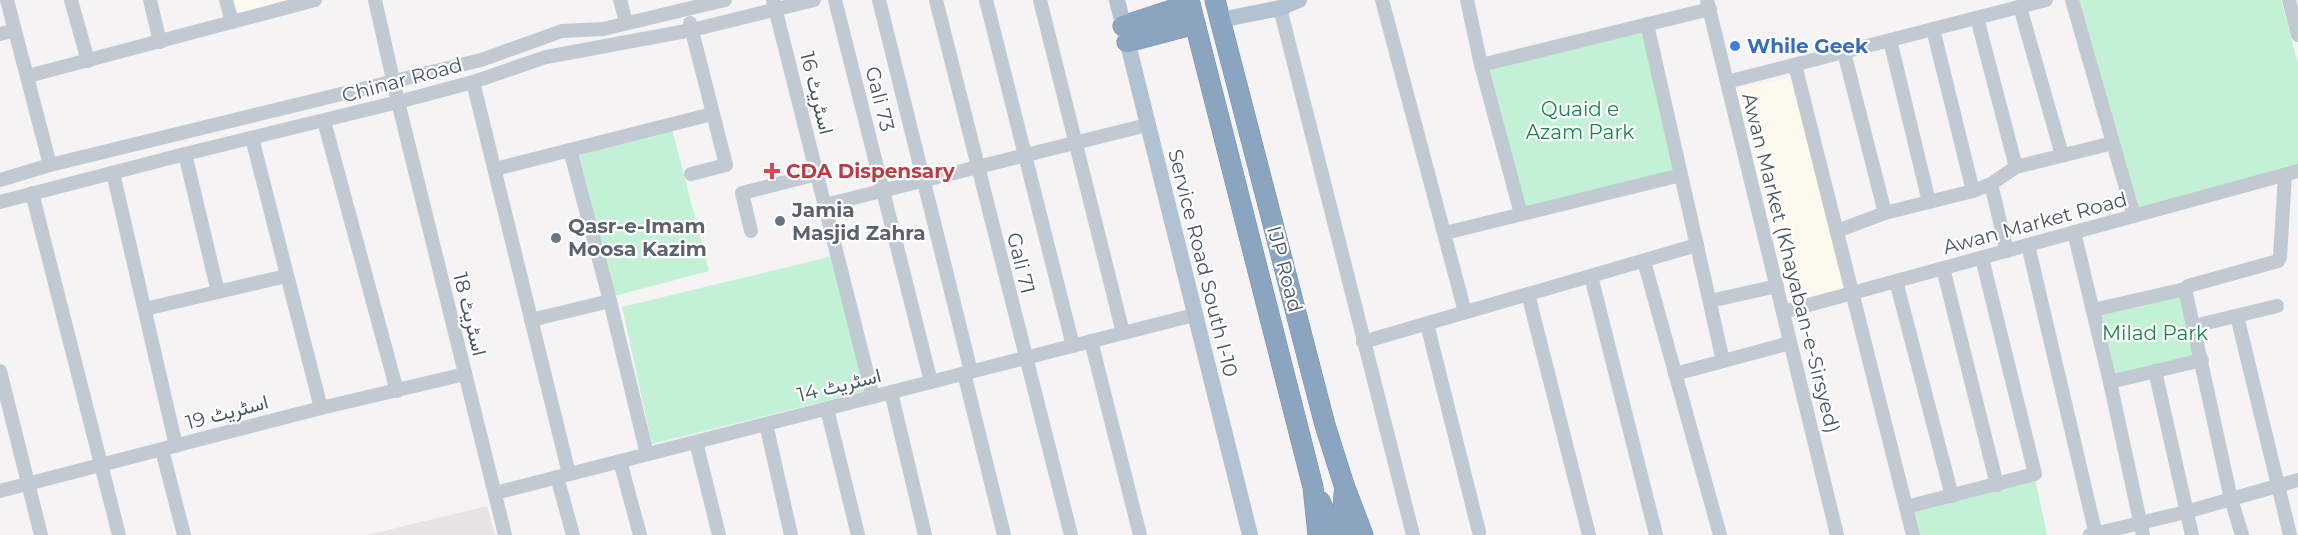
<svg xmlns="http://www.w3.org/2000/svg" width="2298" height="535" viewBox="0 0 2298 535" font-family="Montserrat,Vazirmatn,sans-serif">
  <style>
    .commercial { fill: #fdf9ef }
    .education { fill: #e6e4e5 }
    .green { fill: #c3f1d5 }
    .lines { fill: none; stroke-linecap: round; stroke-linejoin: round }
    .highway-casing { stroke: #7690ad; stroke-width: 21 }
    .minor { stroke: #c1cad2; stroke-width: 14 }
    .major { stroke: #b3c2d1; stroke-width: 16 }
    .highway { stroke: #8ba5c1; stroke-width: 20 }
    .shop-dot { fill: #3f7fe0; stroke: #fff; stroke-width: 2 }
    .health-dot { fill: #e0444e; stroke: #fff; stroke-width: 2 }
    .worship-dot { fill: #6b7280; stroke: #fff; stroke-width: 2 }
    .labels { text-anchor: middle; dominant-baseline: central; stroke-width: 4.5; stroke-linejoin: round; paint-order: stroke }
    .shop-label { font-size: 20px; font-weight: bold; fill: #366cbe; stroke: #fff; text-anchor: start }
    .street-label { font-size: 20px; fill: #4a5661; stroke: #fff }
    .park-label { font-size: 20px; fill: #17864f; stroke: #fff }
    .health-label { font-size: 20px; font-weight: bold; fill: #be3a42; stroke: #fff; text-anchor: start }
    .worship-label { font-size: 20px; font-weight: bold; fill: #5b616d; stroke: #fff; text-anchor: start }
  </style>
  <rect width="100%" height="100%" fill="#f5f3f3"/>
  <!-- commercial -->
  <g class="commercial">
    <path d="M 229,0 L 302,0 L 234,19 Z"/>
    <path d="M 1791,78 L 1846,288 L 1786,302 L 1734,89 Z"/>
  </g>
  <!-- education -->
  <path class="education" d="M 487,506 L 495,535 L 367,535 Z"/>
  <!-- green -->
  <g class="green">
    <path d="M 2079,0 L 2281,0 L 2298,64 L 2298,165 L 2139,208 Z"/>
    <path d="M 1647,24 L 1681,175 L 1521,214 L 1481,65 Z"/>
    <path d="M 672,129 L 709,271 L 614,296 L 577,154 Z"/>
    <path d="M 833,256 L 870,390 L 652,444 L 622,307 Z"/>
    <path d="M 2183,292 L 2197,357 L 2114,377 L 2098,313 Z"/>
    <path d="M 2035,479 L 2047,535 L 1916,535 L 1910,509 Z"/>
  </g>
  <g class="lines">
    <!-- highway casing -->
    <g class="highway-casing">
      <g id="highway">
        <path d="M 1189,0 L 1313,487 L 1318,535"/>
        <path d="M 1215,0 L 1325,425 L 1344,485 L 1363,535"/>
        <path d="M 1123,26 L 1190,4"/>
        <path d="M 1127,42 L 1195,24"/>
        <path d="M 1344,494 L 1343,518 L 1347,535"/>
        <path d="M 1320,501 L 1328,519 L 1333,535"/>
      </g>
    </g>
    <!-- minor -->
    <g class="minor">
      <path d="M 7,0 L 50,165"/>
      <path d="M 71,0 L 88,61"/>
      <path d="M 150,0 L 160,42"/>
      <path d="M 226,0 L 232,22"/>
      <path d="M 375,0 L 398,102 L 505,535"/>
      <path d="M 620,0 L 626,22"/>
      <path d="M 773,0 L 873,397"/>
      <path d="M 835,0 L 931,382"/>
      <path d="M 879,0 L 971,372"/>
      <path d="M 936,0 L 1071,535"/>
      <path d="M 986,0 L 1073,346"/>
      <path d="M 1040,0 L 1123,333"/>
      <path d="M 1382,0 L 1465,312"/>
      <path d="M 1467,0 L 1481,65 L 1521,214"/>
      <path d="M 1707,0 L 1837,535"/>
      <path d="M 2072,0 L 2134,216"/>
      <path d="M 2289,0 L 2298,35"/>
      <path d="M 2020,7 L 2062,155"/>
      <path d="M 1280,8 L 1413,535"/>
      <path d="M 1977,18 L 2016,167"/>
      <path d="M 690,23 L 726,165 L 691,174"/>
      <path d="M 1647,24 L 1723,361"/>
      <path d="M 1933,29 L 1973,191"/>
      <path d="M 0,34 L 15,30"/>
      <path d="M 1890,40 L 1929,202"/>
      <path d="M 1844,52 L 1885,213"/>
      <path d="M 1481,65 L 1710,9"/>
      <path d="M 1795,65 L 1906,507"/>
      <path d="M 28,76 L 315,0"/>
      <path d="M 473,82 L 569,474"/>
      <path d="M 1727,82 L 2046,0"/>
      <path d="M 324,121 L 397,391"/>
      <path d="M 252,138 L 321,408"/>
      <path d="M 570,150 L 610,301 L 647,454"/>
      <path d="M 185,154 L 218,292"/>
      <path d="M 495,169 L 712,114"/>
      <path d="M 113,173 L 176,446"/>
      <path d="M 0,180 L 50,165 L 481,60 L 562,31 L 603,29 L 725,0"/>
      <path d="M 1991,184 L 2007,251"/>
      <path d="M 32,193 L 119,535"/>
      <path d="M 0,202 L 185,154 L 398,102 L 473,82 L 546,57 L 692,30 L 814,0"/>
      <path d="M 825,205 L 1147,125"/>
      <path d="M 751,231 L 742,193 L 817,174"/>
      <path d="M 1837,231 L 1885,213 L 1973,191 L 1991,184 L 2016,167 L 2113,143"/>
      <path d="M 2074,232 L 2110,382 L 2143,535"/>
      <path d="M 1445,233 L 1681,175"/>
      <path d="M 2028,245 L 2096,535"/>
      <path d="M 1644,261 L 1720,535"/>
      <path d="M 1943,268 L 1997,485"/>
      <path d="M 1591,276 L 1656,535"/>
      <path d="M 1896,281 L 1952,496"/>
      <path d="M 2185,289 L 2231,499 L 2242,535"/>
      <path d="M 1528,294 L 1589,535"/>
      <path d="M 1710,301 L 1777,286"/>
      <path d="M 145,309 L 286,276"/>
      <path d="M 2093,310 L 2185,289 L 2188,286 L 2278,261 L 2280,257 L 2285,175"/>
      <path d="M 1783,312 L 2298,171"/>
      <path d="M 2237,316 L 2290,535"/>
      <path d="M 531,320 L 610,301"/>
      <path d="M 1427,324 L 1479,532"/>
      <path d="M 2194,326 L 2277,306"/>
      <path d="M 1091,341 L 1140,535"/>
      <path d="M 1363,342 L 1697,245"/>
      <path d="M 0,371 L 41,535"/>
      <path d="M 2155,371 L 2192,535"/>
      <path d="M 964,373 L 1004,535"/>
      <path d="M 1675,374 L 1790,343"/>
      <path d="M 2110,382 L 2202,360"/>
      <path d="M 891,392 L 925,535"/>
      <path d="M 827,409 L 858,535"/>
      <path d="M 766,424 L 791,535"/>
      <path d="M 696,442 L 719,535"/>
      <path d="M 162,450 L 184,535"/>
      <path d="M 620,461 L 640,535"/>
      <path d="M 557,477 L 573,535"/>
      <path d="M 0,491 L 321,408 L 465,374"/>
      <path d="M 495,493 L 1194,315"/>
      <path d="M 1913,535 L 1906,507 L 2035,474 L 1982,258"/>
      <path d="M 2090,535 L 2186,512 L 2298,480"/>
    </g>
    <!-- major -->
    <g class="major">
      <path d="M 1117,0 L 1250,535"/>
      <path d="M 1220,20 L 1280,8 L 1299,0"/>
    </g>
    <!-- highway -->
    <use href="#highway" class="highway"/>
  </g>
  <!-- markers -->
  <circle class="shop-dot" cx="1735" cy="46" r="6"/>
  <path class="health-dot" d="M769 162h6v6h6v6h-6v6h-6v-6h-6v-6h6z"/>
  <g class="worship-dot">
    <circle cx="780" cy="221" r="6"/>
    <circle cx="556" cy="238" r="6"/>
  </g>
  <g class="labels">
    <!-- shop labels -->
    <g class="shop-label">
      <text x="1747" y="46">While Geek</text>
    </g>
    <!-- street labels -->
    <g class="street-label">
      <text transform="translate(402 80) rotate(-15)">Chinar Road</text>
      <text transform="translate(817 93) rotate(76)">اسٹریٹ 16</text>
      <text transform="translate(880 99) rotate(76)">Gali 73</text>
      <text transform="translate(2035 223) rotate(-15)">Awan Market Road</text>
      <text transform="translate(1021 263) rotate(76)">Gali 71</text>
      <text transform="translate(1203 263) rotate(76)">Service Road South I-10</text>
      <text transform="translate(1791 263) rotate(76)">Awan Market (Khayaban-e-Sirsyed)</text>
      <text transform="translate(1285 269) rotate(75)">IJP Road</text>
      <text transform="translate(470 314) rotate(76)">اسٹریٹ 18</text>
      <text transform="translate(839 385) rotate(-14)">اسٹریٹ 14</text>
      <text transform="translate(227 412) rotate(-15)">اسٹریٹ 19</text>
    </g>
    <!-- park labels -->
    <g class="park-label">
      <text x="1580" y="109">Quaid e<tspan x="1580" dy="23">Azam Park</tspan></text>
      <text x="2155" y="333">Milad Park</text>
    </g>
    <!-- health labels -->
    <g class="health-label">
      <text x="786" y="171">CDA Dispensary</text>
    </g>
    <!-- worship labels -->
    <g class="worship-label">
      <text x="792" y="210">Jamia<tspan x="792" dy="23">Masjid Zahra</tspan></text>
      <text x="568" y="226">Qasr-e-Imam<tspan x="568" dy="23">Moosa Kazim</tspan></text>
    </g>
  </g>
</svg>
